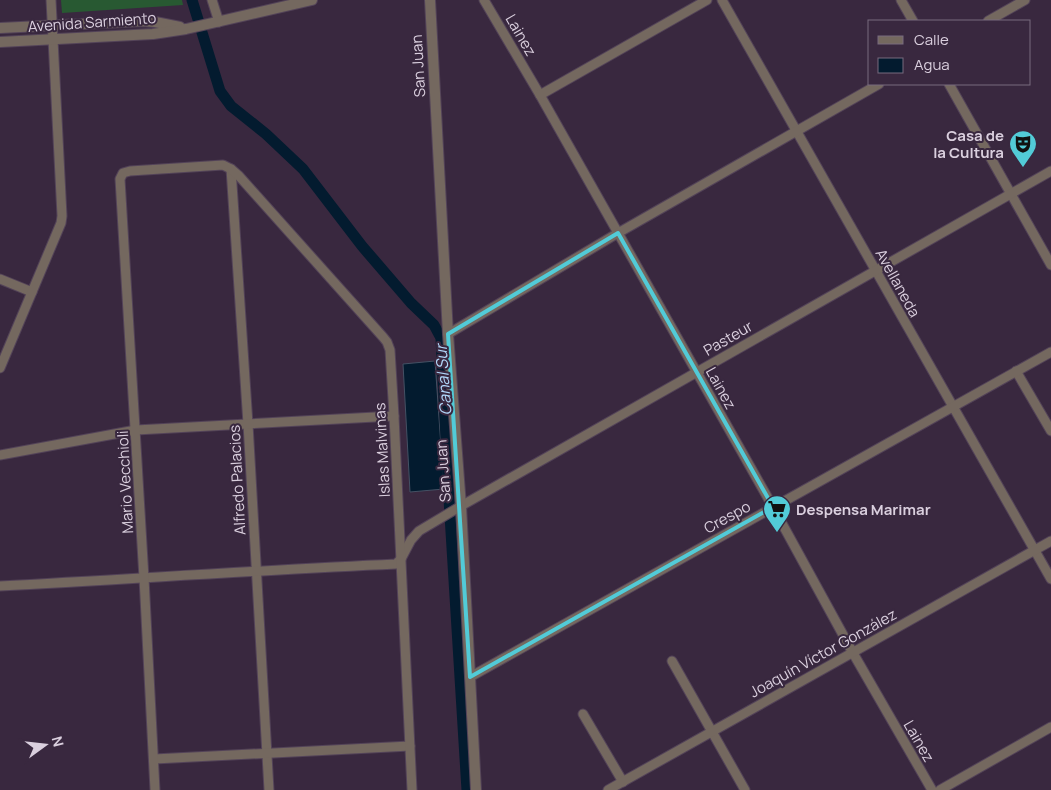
<svg xmlns="http://www.w3.org/2000/svg" width="1051" height="790" viewBox="0 0 1051 790" font-family="Manrope,sans-serif">
  <style>
    .green { fill: #285932 }
    .water { fill: #031b2f; stroke: #445164 }
    .lines { fill: none; stroke-linecap: round; stroke-linejoin: round }
    .canal { stroke: #031b2f; stroke-width: 11 }
    .minor-casing { stroke: #534358; stroke-width: 11 }
    .tertiary-casing { stroke: #534358; stroke-width: 12 }
    .minor { stroke: #74685f; stroke-width: 9 }
    .tertiary { stroke: #74685f; stroke-width: 10 }
    .marked { fill: none; stroke: #52cbd7; stroke-width: 4; stroke-linejoin: round }
    .labels { text-anchor: middle; dominant-baseline: central; stroke-width: 4; stroke-linejoin: round; paint-order: stroke }
    .street-label { font-size: 15px; fill: #dacfde; stroke: #39283f }
    .poi-label { font-size: 15px; font-weight: bold; fill: #dacfde; stroke: #39283f; text-anchor: end }
    .water-label { font-size: 16px; font-style: italic; fill: #b1d6f8; stroke: #39283f }
  </style>
  <rect width="100%" height="100%" fill="#39283f"/>
  <!-- green -->
  <path class="green" d="M 61,0 L 182,0 L 183,5 L 62,13 Z"/>
  <!-- water -->
  <path class="water" d="M 435,361 L 444,489 L 410,492 L 403,364 Z"/>
  <g class="lines">
    <!-- canal -->
    <path class="canal" d="M 192,0 L 220,91 L 231,106 L 266,134 L 303,169 L 362,246 L 411,303 L 434,325 L 441,338 L 449,499 L 467,790"/>
    <!-- minor casing -->
    <g class="minor-casing">
      <g id="minor">
        <path d="M 212,0 L 219,22"/>
        <path d="M 484,0 L 540,95 L 773,507 L 853,653 L 932,790"/>
        <path d="M 722,0 L 1051,579"/>
        <path d="M 901,0 L 913,21"/>
        <path d="M 988,21 L 1025,0"/>
        <path d="M 949,84 L 1051,265"/>
        <path d="M 540,95 L 707,0"/>
        <path d="M 231,169 L 248,424 L 269,790"/>
        <path d="M 0,279 L 32,292"/>
        <path d="M 448,334 L 618,233 L 879,84"/>
        <path d="M 0,368 L 61,223 L 62,216 L 51,0"/>
        <path d="M 1016,371 L 1051,431"/>
        <path d="M 0,455 L 136,430 L 394,416"/>
        <path d="M 0,586 C 132,579 264,570 396,564 L 401,559 L 411,540 L 419,531 L 461,506 L 1051,171"/>
        <path d="M 672,661 L 745,790"/>
        <path d="M 470,677 L 1051,352"/>
        <path d="M 583,714 L 623,782"/>
        <path d="M 154,759 L 410,746"/>
        <path d="M 155,790 L 144,578 L 120,179 L 123,173 L 130,171 L 223,165 L 231,169 L 239,176 L 383,337 L 387,342 L 390,350 L 394,416 L 412,790"/>
        <path d="M 608,790 L 1051,541"/>
        <path d="M 940,790 L 1051,727"/>
      </g>
    </g>
    <!-- tertiary casing -->
    <g class="tertiary-casing">
      <g id="tertiary">
        <path d="M 430,0 L 448,334 L 461,506 L 476,790"/>
        <path d="M 0,28 L 143,21 L 155,22 L 180,27"/>
        <path d="M 0,42 L 153,34 L 186,29 L 312,0"/>
      </g>
    </g>
    <!-- minor -->
    <use href="#minor" class="minor"/>
    <!-- tertiary -->
    <use href="#tertiary" class="tertiary"/>
  </g>
  <!-- marked area -->
  <path class="marked" d="M 618,233 L 773,507 L 470,677 L 448,334 Z"/>
  <!-- icons -->
  <defs>
    <g id="theatre-pin" transform="scale(1.4375)"><path d="M0 17L-7.5 6A9.5 9.5 0 1 1 7.5 6Z" fill="#52cbd7" stroke="#39283f"/><path d="M-5-5.5Q0-4 5-5.5V0Q5 5 0 6Q-5 5-5 0ZM-3.3-2.5H-1v1.5H-3.3ZM1-2.5H3.3v1.5H1ZM-2.8 1Q0 5.5 2.8 1Z" fill="#111"/></g>
    <g id="supermarket-pin" transform="scale(1.4375)"><path d="M0 17L-7.5 6A9.5 9.5 0 1 1 7.5 6Z" fill="#52cbd7" stroke="#39283f"/><path d="M-6-5.5h2.5l.6 2H6L4.5 2H-2.5L-4.4-4H-6ZM-1.5 3.2a1.3 1.3 0 1 0 .1 0ZM3 3.2a1.3 1.3 0 1 0 .1 0Z" fill="#111"/></g>
  </defs>
  <g fill-rule="evenodd">
    <use href="#theatre-pin" x="1023" y="144"/>
    <use href="#supermarket-pin" x="777" y="509"/>
  </g>
  <g class="labels">
    <!-- street labels -->
    <g class="street-label">
      <text transform="translate(92 22) rotate(-4)">Avenida Sarmiento</text>
      <text transform="translate(521 35) rotate(60)">Lainez</text>
      <text transform="translate(418 66) rotate(-93)">San Juan</text>
      <text transform="translate(898 283) rotate(61)">Avellaneda</text>
      <text transform="translate(728 338) rotate(-30)">Pasteur</text>
      <text transform="translate(721 388) rotate(61)">Lainez</text>
      <text transform="translate(382 450) rotate(-93)">Islas Malvinas</text>
      <text transform="translate(443 471) rotate(-94)">San Juan</text>
      <text transform="translate(237 480) rotate(-93)">Alfredo Palacios</text>
      <text transform="translate(125 482) rotate(-93)">Mario Vecchioli</text>
      <text transform="translate(727 517) rotate(-29)">Crespo</text>
      <text transform="translate(823 653) rotate(-29)">Joaquín Víctor González</text>
      <text transform="translate(919 741) rotate(60)">Lainez</text>
    </g>
    <!-- poi labels -->
    <g class="poi-label">
      <text x="1004" y="135">Casa de<tspan x="1004" dy="17">la Cultura</tspan></text>
      <text x="796" y="509" text-anchor="start">Despensa Marimar</text>
    </g>
    <!-- water labels -->
    <g class="water-label">
      <text transform="translate(443 380) rotate(-94)">Canal Sur</text>
    </g>
  </g>
  <!-- legend -->
  <rect x="868" y="20" width="162" height="65" fill="#39283f" stroke="#796b7f"/>
  <rect x="878" y="36" width="25" height="8" fill="#74685f" stroke="#796b7f"/>
  <text x="914" y="45" font-size="15" fill="#dacfde">Calle</text>
  <rect x="878" y="58" width="25" height="15" fill="#031b2f" stroke="#796b7f"/>
  <text x="914" y="70" font-size="15" fill="#dacfde">Agua</text>
  <!-- north arrow -->
  <g transform="translate(45 745) rotate(75)" stroke="#39283f" stroke-width="4" paint-order="stroke">
  <path d="M0-4L9 19L0 12L-9 19Z" fill="#dacfde"/>
  <text y="-8" font-size="14" font-weight="bold" text-anchor="middle" fill="#dacfde">N</text>
  </g>
</svg>
